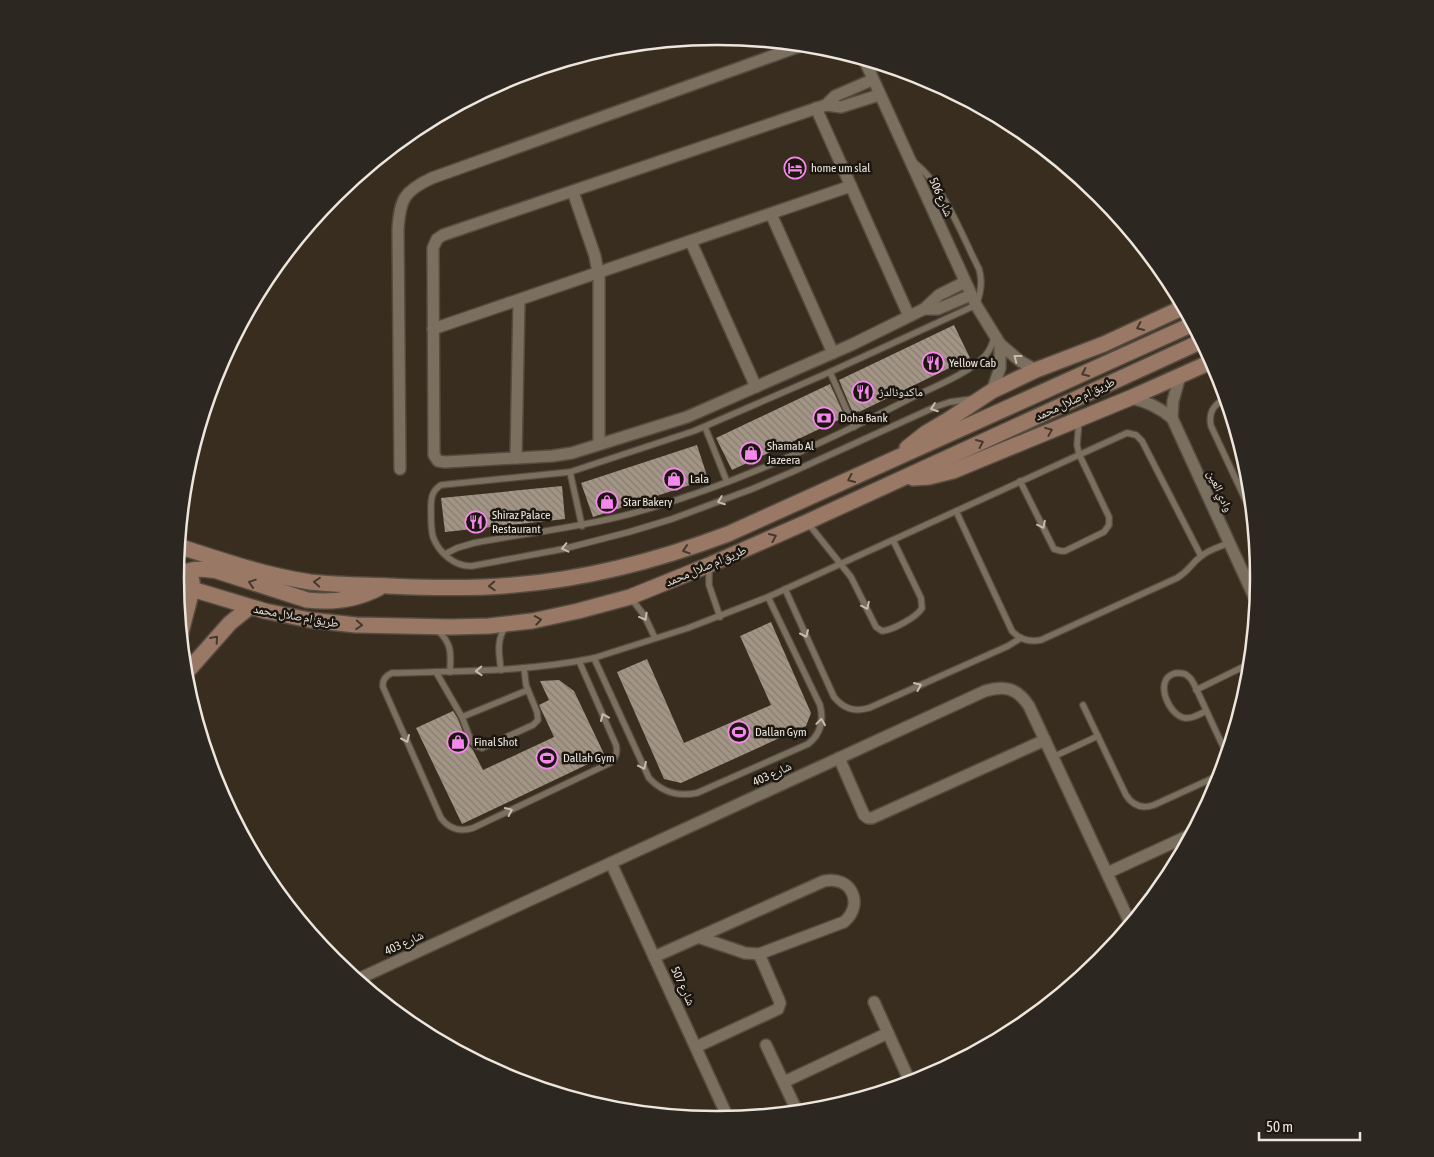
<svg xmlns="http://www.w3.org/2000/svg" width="1434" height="1157" viewBox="0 0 1434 1157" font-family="'Asap Condensed','Noto Naskh Arabic',sans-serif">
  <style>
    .building { fill: url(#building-back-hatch) }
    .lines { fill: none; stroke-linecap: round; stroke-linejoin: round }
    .lane-casing { stroke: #554b3f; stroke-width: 8 }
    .street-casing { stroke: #554b3f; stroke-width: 14 }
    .secondary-casing { stroke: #554b3f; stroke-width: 18 }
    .lane { stroke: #7b6f5f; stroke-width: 5.5 }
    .street { stroke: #7b6f5f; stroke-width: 11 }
    .secondary { stroke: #9a7866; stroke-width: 15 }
    .oneway { stroke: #47382e }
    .oneway2 { stroke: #c5bcb1 }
    .labels { text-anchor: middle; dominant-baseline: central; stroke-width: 5; stroke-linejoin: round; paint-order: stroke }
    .poi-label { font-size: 12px; fill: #ede6dd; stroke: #1b1610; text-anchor: start }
    .street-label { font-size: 12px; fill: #ede6dd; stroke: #1b1610 }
    .rim { fill: none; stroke: #ede6dd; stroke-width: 2.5 }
  </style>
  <defs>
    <pattern id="building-back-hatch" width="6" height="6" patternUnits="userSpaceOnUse" patternTransform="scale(1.25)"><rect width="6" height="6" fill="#a39586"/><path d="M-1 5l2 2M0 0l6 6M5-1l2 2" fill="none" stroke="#877d72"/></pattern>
  </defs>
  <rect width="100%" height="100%" fill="#382d1f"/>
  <!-- building -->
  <g class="building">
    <path d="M 954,325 L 970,358 L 859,412 L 859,411 L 853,413 L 839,380 Z"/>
    <path d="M 830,384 L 845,417 L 732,470 L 716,438 Z"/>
    <path d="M 697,445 L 708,479 L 593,517 L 581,483 Z"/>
    <path d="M 562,486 L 565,519 L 445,532 L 441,498 Z"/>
    <path d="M 771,622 L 811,713 L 806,726 L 681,783 L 664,779 L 617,672 L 647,659 L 684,743 L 771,705 L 740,636 Z"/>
    <path d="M 559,680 L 574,691 L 605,756 L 462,824 L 416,728 L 453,711 L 458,719 L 467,743 L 473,750 L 483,770 L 554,737 L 539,705 L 549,700 L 540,681 Z"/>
  </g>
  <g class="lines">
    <!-- lane casing -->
    <g class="lane-casing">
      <g id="lane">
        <path d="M 915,163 C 944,186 962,236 979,269 C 983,282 981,293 976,305 L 830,372 L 694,431 L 570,472 L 441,485 C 430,492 431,501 431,513 C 431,521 431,529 433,537 C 439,553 455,567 472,566 L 563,549 L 629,532 L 672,519 L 752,489 L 792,472 L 935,407 L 950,402 L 972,399"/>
        <path d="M 830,372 L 854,427"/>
        <path d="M 1226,398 C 1214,404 1208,412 1211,426 L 1253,516"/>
        <path d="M 705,427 L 727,482"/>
        <path d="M 570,472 L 582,526"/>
        <path d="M 1020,481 L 1054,549 L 1061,551 L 1065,551 L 1104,532 L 1109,525 L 1109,517 L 1079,454 L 1077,445 L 1079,421"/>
        <path d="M 956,511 L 1012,631 C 1020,640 1030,642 1041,640 L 1177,578 C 1189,571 1190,565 1200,557 C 1208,550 1219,547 1229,543"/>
        <path d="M 807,522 L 851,577 L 876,627 L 882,631 C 893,630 917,617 922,608 L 921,598 L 893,540"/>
        <path d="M 445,554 L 457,548 L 474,543 C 526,533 578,528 630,514 C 729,487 822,444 913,397 C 934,387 969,373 985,356 C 990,350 993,343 994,336"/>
        <path d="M 709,566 L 709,585 L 720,617"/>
        <path d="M 785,589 L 834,697 C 844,709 854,712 869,708 L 1008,646 L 1021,638"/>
        <path d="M 630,597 L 644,615 L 655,638"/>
        <path d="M 438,631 C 452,643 451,654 450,672"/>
        <path d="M 594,658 L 649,778 C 662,792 678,797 697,793 L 808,744 C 821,734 824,721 820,705 L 768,597"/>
        <path d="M 579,661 L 616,745 C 618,753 616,758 610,763 L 473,828 C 460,832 449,829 441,818 L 383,687 C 382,680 385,676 392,673 C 459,671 527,672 594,658 L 688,628 L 768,597 L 1127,433 L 1136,435 L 1142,441 L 1201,556"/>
        <path d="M 501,670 C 499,654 496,640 506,626"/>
        <path d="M 436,672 L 462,717 L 471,741 L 476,746 L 482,748 L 533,725 L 538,720 L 537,712 L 526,685 L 524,668"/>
        <path d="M 1196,690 L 1251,663"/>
        <path d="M 1083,705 L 1126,795 C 1133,806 1143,809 1154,805 L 1211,779 L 1222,772"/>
        <path d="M 1206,711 C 1200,714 1192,719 1185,718 C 1169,716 1154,681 1173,674 C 1177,672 1181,673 1185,674 C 1187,675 1189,677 1191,679 C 1195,685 1198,693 1201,699 C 1209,716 1216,732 1224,748 L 1227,757"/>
        <path d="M 462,717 L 528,690"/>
        <path d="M 1053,757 L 1098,736"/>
      </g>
    </g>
    <!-- street casing -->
    <g class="street-casing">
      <g id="street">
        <path d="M 864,59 L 976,305 L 1000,344 L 1020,361 L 1036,370"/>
        <path d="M 872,80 L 835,96 L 826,105 L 443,235 L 437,239 L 433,248 L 434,455 L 438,461 L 445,462 L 552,456 L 572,453 L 687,417 L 851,345 L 924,309 L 939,295 L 965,282"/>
        <path d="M 826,105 L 841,107 L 879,95"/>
        <path d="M 816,108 L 909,316"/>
        <path d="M 573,192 L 595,256 L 599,278 L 599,444"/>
        <path d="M 771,214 L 833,353"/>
        <path d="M 691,242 L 756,387"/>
        <path d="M 924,309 L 938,309 L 971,295"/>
        <path d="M 433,329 L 851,186"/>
        <path d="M 992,391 L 1000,368 L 1000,344"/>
        <path d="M 1130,398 C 1147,401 1159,407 1172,418 L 1257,603"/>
        <path d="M 1172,418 L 1173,401 L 1180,376"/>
        <path d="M 516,458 L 519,300"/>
        <path d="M 400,469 L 398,229 C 400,199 404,191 432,178 L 803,45"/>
        <path d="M 839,758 L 864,815 L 868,818 L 872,818 L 1045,740"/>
        <path d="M 611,863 L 729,1120"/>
        <path d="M 1107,873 L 1192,834"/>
        <path d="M 654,957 L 824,881 C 851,875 865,904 844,922 L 759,954 L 745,953 L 698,937"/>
        <path d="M 356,980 L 985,691 C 1005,685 1017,688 1029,706 L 1131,925"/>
        <path d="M 874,1002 L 911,1084"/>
        <path d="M 766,1045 L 798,1113"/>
        <path d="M 696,1047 L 778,1009 L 780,1003 L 779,1000 L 759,954"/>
        <path d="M 784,1082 L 888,1033"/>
      </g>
    </g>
    <!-- secondary casing -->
    <g class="secondary-casing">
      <g id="secondary">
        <path d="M 907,448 L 926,433 L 948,420 L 992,391 L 1036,370 L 1104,344 L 1184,307"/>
        <path d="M 913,478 L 929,477 L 953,471 L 1130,398 L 1213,361"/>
        <path d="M 178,546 C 221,560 264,575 310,582 C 336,585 363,585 389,586 C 431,588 473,589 514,585 C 588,579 659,560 728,534 L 1193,324"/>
        <path d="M 175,580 C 185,567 202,568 217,571 L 307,600 C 333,603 356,600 379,588"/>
        <path d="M 175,584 L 265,611 L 310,620 L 356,625 L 451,627 L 489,626 L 532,621 L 578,611 L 630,597 L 709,565 L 807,522 L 1202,341"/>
        <path d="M 180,636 L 192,590 L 192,581"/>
        <path d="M 184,675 L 230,623 L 250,607"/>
      </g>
    </g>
    <!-- lane -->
    <use href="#lane" class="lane"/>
    <!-- street -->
    <use href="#street" class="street"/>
    <!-- secondary -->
    <use href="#secondary" class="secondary"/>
  </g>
  <!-- one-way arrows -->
  <defs><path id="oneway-chevron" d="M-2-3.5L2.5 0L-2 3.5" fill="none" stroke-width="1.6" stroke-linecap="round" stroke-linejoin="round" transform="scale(1.25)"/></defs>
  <g class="oneway">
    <use href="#oneway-chevron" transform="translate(1140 327) rotate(155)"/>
    <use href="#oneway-chevron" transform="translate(1085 373) rotate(155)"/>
    <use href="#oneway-chevron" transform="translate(1049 431) rotate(-22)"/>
    <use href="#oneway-chevron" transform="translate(980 443) rotate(-25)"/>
    <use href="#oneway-chevron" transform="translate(851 479) rotate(156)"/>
    <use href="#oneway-chevron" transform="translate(773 537) rotate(-24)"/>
    <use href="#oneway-chevron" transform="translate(686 550) rotate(162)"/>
    <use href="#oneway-chevron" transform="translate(317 582) rotate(-175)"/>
    <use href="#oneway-chevron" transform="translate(252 583) rotate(-162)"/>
    <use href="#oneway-chevron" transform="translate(492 586) rotate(177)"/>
    <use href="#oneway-chevron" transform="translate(538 620) rotate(-10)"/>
    <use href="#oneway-chevron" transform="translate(359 625) rotate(4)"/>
    <use href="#oneway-chevron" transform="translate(215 639) rotate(-49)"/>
  </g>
  <g class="oneway2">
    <use href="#oneway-chevron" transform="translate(1017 358) rotate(-143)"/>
    <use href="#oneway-chevron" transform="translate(934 408) rotate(160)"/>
    <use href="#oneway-chevron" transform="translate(721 501) rotate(159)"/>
    <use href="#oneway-chevron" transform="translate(1042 525) rotate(64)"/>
    <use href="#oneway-chevron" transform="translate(565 548) rotate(167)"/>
    <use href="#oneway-chevron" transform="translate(866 606) rotate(64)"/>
    <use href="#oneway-chevron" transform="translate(644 617) rotate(61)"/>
    <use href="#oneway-chevron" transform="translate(805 634) rotate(66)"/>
    <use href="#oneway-chevron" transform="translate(479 671) rotate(178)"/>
    <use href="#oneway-chevron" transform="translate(918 686) rotate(-24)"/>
    <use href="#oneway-chevron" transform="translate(604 717) rotate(-113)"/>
    <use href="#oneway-chevron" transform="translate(821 722) rotate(-82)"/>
    <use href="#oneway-chevron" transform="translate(406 739) rotate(66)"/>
    <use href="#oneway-chevron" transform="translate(643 766) rotate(65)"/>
    <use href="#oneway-chevron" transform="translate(509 811) rotate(-25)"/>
  </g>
  <!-- icons -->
  <defs>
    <g id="hotel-ring" transform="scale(1.125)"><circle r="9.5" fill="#1b1610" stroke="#f688ed" stroke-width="1.5"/><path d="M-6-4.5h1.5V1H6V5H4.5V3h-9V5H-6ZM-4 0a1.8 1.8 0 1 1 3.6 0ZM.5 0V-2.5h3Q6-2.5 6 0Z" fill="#f688ed"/></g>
    <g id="restaurant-ring" transform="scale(1.125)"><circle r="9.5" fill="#1b1610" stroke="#f688ed" stroke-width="1.5"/><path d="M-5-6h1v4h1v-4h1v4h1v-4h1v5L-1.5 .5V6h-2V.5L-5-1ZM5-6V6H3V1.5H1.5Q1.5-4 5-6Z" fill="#f688ed"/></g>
    <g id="bank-ring" transform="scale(1.125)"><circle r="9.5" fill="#1b1610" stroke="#f688ed" stroke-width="1.5"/><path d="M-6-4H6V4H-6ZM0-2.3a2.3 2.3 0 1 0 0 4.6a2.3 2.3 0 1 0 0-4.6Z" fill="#f688ed"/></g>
    <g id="shop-ring" transform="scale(1.125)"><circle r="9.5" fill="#1b1610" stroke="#f688ed" stroke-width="1.5"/><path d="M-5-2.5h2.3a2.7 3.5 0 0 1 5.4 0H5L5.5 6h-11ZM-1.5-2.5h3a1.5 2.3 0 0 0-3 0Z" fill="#f688ed"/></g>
    <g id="stadium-ring" transform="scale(1.125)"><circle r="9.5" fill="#1b1610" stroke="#f688ed" stroke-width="1.5"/><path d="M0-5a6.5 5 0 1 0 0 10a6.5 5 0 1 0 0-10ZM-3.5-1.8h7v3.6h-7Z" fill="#f688ed"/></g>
  </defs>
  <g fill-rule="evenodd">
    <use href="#hotel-ring" x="795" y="168"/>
    <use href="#restaurant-ring" x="933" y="363"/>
    <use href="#restaurant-ring" x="863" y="392"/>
    <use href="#bank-ring" x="824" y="418"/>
    <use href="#shop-ring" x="751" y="453"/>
    <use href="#shop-ring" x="674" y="479"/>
    <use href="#shop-ring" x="607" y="502"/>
    <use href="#restaurant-ring" x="476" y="522"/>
    <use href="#stadium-ring" x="739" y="732"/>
    <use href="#shop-ring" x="458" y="742"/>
    <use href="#stadium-ring" x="547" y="758"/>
  </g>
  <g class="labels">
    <!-- poi labels -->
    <g class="poi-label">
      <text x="811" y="168">home um slal</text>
      <text x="949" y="363">Yellow Cab</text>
      <text x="879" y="392">ماكدونالدز</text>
      <text x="840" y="418">Doha Bank</text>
      <text x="767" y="446">Shamab Al<tspan x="767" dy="14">Jazeera</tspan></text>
      <text x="690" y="479">Lala</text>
      <text x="623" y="502">Star Bakery</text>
      <text x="492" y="515">Shiraz Palace<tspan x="492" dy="14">Restaurant</tspan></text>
      <text x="755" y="732">Dallan Gym</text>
      <text x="474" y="742">Final Shot</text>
      <text x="563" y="758">Dallah Gym</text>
    </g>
    <!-- street labels -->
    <g class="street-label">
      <text transform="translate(941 197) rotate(66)">شارع 506</text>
      <text transform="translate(1075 399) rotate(-25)">طريق ام صلال محمد</text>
      <text transform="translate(1220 491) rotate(65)">وادي العين</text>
      <text transform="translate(706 566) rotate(-23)">طريق ام صلال محمد</text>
      <text transform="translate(296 616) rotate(10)">طريق ام صلال محمد</text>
      <text transform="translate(772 774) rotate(-25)">شارع 403</text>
      <text transform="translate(404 943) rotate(-25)">شارع 403</text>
      <text transform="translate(683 986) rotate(65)">شارع 507</text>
    </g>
  </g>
  <!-- crop -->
  <path d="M0 0H1434V1157H0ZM184 578a533 533 0 1 1 1066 0a533 533 0 1 1-1066 0Z" fill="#2c2720" fill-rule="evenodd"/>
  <path class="rim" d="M184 578a533 533 0 1 1 1066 0a533 533 0 1 1-1066 0Z"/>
  <!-- scale -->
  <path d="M1259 1132v8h101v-8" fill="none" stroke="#ede6dd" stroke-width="2.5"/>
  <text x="1266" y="1132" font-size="15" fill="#ede6dd" stroke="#1b1610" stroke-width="4" paint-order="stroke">50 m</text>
</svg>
